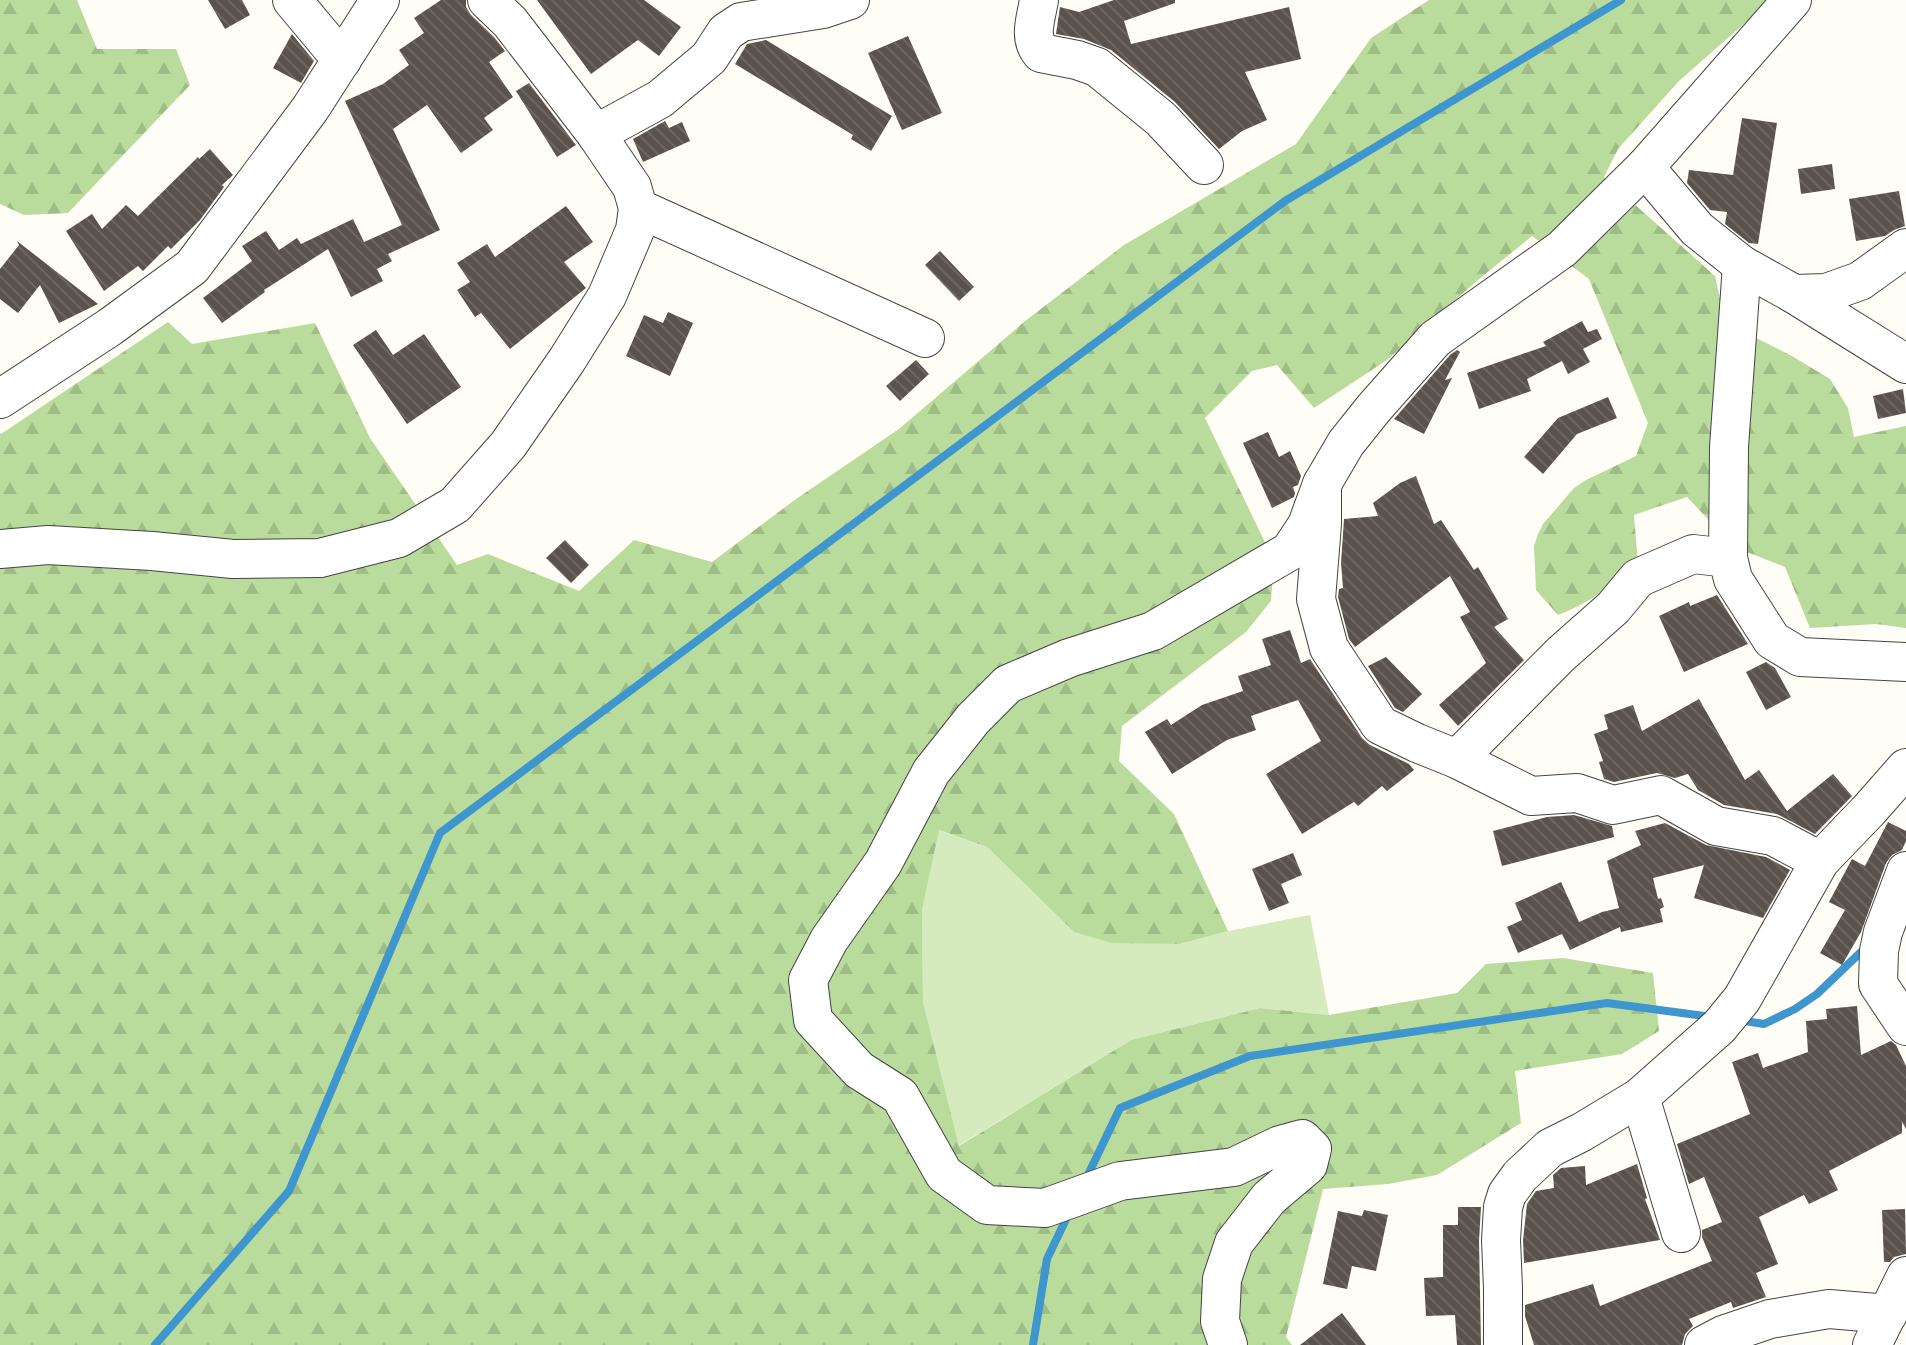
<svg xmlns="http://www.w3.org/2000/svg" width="1906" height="1345" viewBox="0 0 1906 1345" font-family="'Zilla Slab',serif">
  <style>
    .grass { fill: #d5ebbd }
    .forest { fill: url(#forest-firs) }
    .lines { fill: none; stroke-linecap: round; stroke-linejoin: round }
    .stream { stroke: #3f96cf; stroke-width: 8 }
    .building { fill: url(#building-back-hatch) }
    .minor-casing { stroke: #444; stroke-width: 40 }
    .minor { stroke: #fff; stroke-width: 38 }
  </style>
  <defs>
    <pattern id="forest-firs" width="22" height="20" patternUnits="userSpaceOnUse" patternTransform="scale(2)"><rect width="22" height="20" fill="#b9dc9c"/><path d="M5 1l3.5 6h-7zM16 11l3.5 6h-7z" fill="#9ebc85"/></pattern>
    <pattern id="building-back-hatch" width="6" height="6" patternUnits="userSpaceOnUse" patternTransform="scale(2)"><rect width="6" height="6" fill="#5a524d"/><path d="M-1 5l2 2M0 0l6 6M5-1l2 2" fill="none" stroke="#6d6662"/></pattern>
  </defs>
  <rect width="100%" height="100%" fill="#fffdf5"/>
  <!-- grass -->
  <path class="grass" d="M 938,830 L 987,847 L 1074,932 L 1180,944 L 1228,931 L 1310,915 L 1329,1015 L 1260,1008 L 1131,1040 L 958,1146 L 923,1002 L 922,910 Z"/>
  <!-- forest -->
  <g class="forest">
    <path d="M 0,0 L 77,0 L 97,49 L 176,49 L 190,85 L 68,213 L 24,215 L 0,204 Z"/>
    <path d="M 1429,0 L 1767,0 L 1763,7 L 1679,81 L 1618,149 L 1604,177 L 1715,276 L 1725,322 L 1792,356 L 1830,379 L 1848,408 L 1854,437 L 1906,426 L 1906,628 L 1876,624 L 1810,628 L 1785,567 L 1734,547 L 1687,497 L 1634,515 L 1638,564 C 1613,585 1589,603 1558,615 L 1536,590 L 1534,546 L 1538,534 L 1543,524 L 1574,488 L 1586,480 L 1636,456 L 1648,423 L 1589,279 L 1532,236 L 1478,280 L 1387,360 L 1314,408 L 1277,365 L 1252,371 L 1205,418 L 1274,561 L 1271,601 L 1246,632 L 1122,726 L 1119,761 L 1174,814 L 1228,931 L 1180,944 L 1112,943 L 1074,932 L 987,847 L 939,830 L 922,910 L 923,1002 L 959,1146 L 1131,1040 L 1260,1008 L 1329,1015 L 1457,993 L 1486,964 L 1563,958 L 1653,973 L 1659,1031 L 1622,1054 L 1515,1071 L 1521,1123 L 1437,1175 L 1388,1184 L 1323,1189 L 1286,1337 L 1292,1345 L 0,1345 L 0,433 L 1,434 L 168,322 L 192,344 L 315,323 L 370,438 L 457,565 L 488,554 L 579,591 L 634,540 L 712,562 L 796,499 L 899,429 L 1024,322 L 1124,245 L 1296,144 L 1371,38 Z"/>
  </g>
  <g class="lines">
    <!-- stream -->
    <g class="stream">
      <path d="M 1738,1020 L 1764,1024 L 1795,1009 L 1817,994 L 1861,952 L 1866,949"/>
      <path d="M 1086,1179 L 1120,1108 L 1250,1056 L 1607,1003 L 1712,1017"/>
      <path d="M 155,1345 L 289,1191 L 440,833 L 1285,201 L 1621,0"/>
      <path d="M 1033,1345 L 1047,1259 L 1069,1213"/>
    </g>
  </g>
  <!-- building -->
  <g class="building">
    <path d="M 208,0 L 242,0 L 250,15 L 225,29 Z"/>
    <path d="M 441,0 L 466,0 L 466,7 L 471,15 L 494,37 L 505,51 L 489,62 L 513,97 L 484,118 L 493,130 L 461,153 L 427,105 L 393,129 L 440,230 L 388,254 L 392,261 L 377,269 L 383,281 L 351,297 L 328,249 L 264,290 L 265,292 L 222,323 L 203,298 L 252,261 L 242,246 L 266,231 L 279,250 L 297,238 L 301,244 L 353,219 L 364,242 L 402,225 L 345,101 L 383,84 L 409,65 L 399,50 L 424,33 L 414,18 Z"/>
    <path d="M 537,0 L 644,0 L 681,27 L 659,56 L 638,40 L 591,74 Z"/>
    <path d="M 1114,0 L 1175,0 L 1175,3 L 1124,21 L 1131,44 L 1289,7 L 1301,59 L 1245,72 L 1267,120 L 1242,131 L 1219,149 L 1175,102 L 1111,50 L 1084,39 L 1056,34 L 1060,7 L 1079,12 Z"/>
    <path d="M 292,34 L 314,61 L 301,83 L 273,68 Z"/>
    <path d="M 908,36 L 942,113 L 902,130 L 868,53 Z"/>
    <path d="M 766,40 L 892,116 L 871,151 L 851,139 L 853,135 L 735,64 L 747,44 Z"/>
    <path d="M 529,83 L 576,145 L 557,157 L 516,91 Z"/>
    <path d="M 1742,118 L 1777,123 L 1758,244 L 1749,243 L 1725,224 L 1727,212 L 1710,210 L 1687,183 L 1689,170 L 1733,175 Z"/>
    <path d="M 665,121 L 669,128 L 682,122 L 690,141 L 643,162 L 633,139 Z"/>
    <path d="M 210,149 L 233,175 L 222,185 L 224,187 L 200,220 L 171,249 L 168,246 L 143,271 L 138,266 L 104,291 L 66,231 L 92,214 L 102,229 L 126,205 L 138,216 L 198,157 L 199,159 Z"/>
    <path d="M 1832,164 L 1835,189 L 1801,194 L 1798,169 Z"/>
    <path d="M 1899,191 L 1905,226 L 1894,230 L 1885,236 L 1856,241 L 1849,199 Z"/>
    <path d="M 566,206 L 593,242 L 564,262 L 586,288 L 510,349 L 481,313 L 475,317 L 457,290 L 470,282 L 457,263 L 487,244 L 495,257 Z"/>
    <path d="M 17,241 L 98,304 L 59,323 L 40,285 L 18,313 L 0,299 L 0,269 L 19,245 Z"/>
    <path d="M 940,251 L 974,287 L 959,301 L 925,265 Z"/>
    <path d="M 668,312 L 693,323 L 670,376 L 626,356 L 644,315 L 663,323 Z"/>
    <path d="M 1582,321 L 1588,332 L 1597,329 L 1602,339 L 1583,349 L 1590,362 L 1568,374 L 1562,361 L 1527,379 L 1531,391 L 1479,409 L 1467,373 L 1546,346 L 1543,342 Z"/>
    <path d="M 376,330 L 393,355 L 424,334 L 461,387 L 407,424 L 353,345 Z"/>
    <path d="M 1457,350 L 1460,352 L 1445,380 L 1452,378 L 1424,434 L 1394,419 L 1450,355 Z"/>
    <path d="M 916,360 L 929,374 L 900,401 L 886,386 Z"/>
    <path d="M 1903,389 L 1906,413 L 1878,419 L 1873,396 Z"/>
    <path d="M 1608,397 L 1617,418 L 1577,434 L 1543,474 L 1524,457 L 1558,418 Z"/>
    <path d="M 1268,432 L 1279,457 L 1290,451 L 1301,476 L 1298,485 L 1293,487 L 1295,493 L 1294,497 L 1272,508 L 1243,443 Z"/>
    <path d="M 1416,476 L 1434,524 L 1441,520 L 1474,570 L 1478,567 L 1508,619 L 1494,627 L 1524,660 L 1458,726 L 1439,705 L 1486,663 L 1460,617 L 1470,612 L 1450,576 L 1355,647 L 1349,639 L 1338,597 L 1339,589 L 1343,588 L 1341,563 L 1344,519 L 1378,516 L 1373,503 L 1400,483 Z"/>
    <path d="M 565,540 L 589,565 L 571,583 L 546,558 Z"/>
    <path d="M 1717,595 L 1748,644 L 1684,672 L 1659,616 L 1689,602 L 1690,606 Z"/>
    <path d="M 1290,630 L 1301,663 L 1310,659 L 1362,738 L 1370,745 L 1409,764 L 1414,770 L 1387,791 L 1382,786 L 1358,806 L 1354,802 L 1302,834 L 1266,774 L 1321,741 L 1298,700 L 1251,716 L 1256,730 L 1227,740 L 1172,774 L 1145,732 L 1167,719 L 1171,725 L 1202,705 L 1243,691 L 1238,676 L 1271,665 L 1262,639 Z"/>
    <path d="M 1386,657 L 1422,694 L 1403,712 L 1395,708 L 1368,666 Z"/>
    <path d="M 1766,662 L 1775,668 L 1791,697 L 1766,710 L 1746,672 Z"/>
    <path d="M 1699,699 L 1745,780 L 1759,770 L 1787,811 L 1833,774 L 1852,796 L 1815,834 L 1777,814 L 1724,805 L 1698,790 L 1688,774 L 1675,778 L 1657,773 L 1614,782 L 1604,779 L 1599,762 L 1603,761 L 1594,734 L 1608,729 L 1604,715 L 1633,705 L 1642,731 Z"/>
    <path d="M 1574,815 L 1612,826 L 1614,837 L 1502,866 L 1493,831 L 1547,817 Z"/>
    <path d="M 1888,822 L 1906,831 L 1906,841 L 1902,850 L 1892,855 L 1886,863 L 1861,932 L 1842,965 L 1820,953 L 1845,910 L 1829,902 L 1852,859 L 1865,866 Z"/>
    <path d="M 1665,823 L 1706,845 L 1766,857 L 1790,870 L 1763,918 L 1694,898 L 1704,865 L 1653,878 L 1658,899 L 1661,898 L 1664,907 L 1660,909 L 1663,922 L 1621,932 L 1620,927 L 1570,950 L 1562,934 L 1518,953 L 1507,927 L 1522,920 L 1515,903 L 1561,882 L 1579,922 L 1602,912 L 1619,908 L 1607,861 L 1641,845 L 1635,831 Z"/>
    <path d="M 1293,853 L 1302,875 L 1281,884 L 1289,903 L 1269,911 L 1252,869 Z"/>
    <path d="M 1857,1006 L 1861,1055 L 1891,1041 L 1896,1045 L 1906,1066 L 1906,1129 L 1902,1122 L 1902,1133 L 1829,1171 L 1838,1190 L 1809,1204 L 1804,1195 L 1759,1217 L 1778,1264 L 1756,1273 L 1766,1297 L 1733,1308 L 1731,1302 L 1689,1319 L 1693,1326 L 1685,1334 L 1682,1345 L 1534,1345 L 1525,1316 L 1525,1305 L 1593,1284 L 1600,1306 L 1712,1261 L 1702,1237 L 1702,1230 L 1722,1222 L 1704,1177 L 1689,1184 L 1677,1144 L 1750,1114 L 1732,1062 L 1758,1053 L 1763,1068 L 1808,1052 L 1806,1021 L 1827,1019 L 1826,1009 Z"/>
    <path d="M 1637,1164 L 1647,1198 L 1645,1199 L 1660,1240 L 1524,1263 L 1523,1240 L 1527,1204 L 1536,1191 L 1554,1188 L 1553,1175 L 1561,1168 L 1585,1166 L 1586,1185 Z"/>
    <path d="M 1458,1207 L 1481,1207 L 1479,1241 L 1481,1345 L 1457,1345 L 1455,1315 L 1426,1316 L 1424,1278 L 1443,1277 L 1443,1225 L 1458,1225 Z"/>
    <path d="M 1905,1209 L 1906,1254 L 1894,1257 L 1890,1262 L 1884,1262 L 1882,1210 Z"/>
    <path d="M 1364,1210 L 1388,1215 L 1376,1271 L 1352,1266 L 1347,1289 L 1323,1284 L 1338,1211 L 1362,1216 Z"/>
    <path d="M 1342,1313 L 1366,1345 L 1300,1345 Z"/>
  </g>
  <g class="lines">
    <!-- minor casing -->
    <g class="minor-casing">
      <g id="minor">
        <path d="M 292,0 L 342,60"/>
        <path d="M 1039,0 C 1036,19 1028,37 1041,53 L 1077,60 L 1097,67 L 1161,119 L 1204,165"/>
        <path d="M 1792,0 L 1646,166 L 1562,249 L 1435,339 L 1374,408 L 1346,443 L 1322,484 L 1322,524 L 1316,599 L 1329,648 L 1380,725 L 1417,743 L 1457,759 L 1561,654 L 1613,608 L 1638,578 L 1693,554 L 1728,558 L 1733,579 L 1772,640 L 1800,657 L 1906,662"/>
        <path d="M 596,134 L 660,99 L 709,58 L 726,32 L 741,22 L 823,9 L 850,0"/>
        <path d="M 1646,166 L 1654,178 L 1697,229 L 1742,265 L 1794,294 L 1826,293 L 1860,281 L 1906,248"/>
        <path d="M 638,208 L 925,338"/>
        <path d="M 1794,294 L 1906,364"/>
        <path d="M 0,399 L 110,327 L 192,267 L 310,109 L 380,0"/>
        <path d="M 0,549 L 48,545 L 152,551 L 233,559 L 320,558 L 399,538 L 455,505 L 508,445 L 567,360 L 607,296 L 635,230 L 638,208 L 632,187 L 596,134 L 510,22 L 487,0"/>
        <path d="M 1728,558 L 1729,447 L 1742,265"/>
        <path d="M 1457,759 L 1531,796 L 1577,793 L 1613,805 L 1661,795 L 1716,826 L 1773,836 L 1820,861"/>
        <path d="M 1906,871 L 1883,932 L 1879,951 L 1878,984 L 1906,1026"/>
        <path d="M 1640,1097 L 1681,1233"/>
        <path d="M 1228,1345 L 1220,1321 L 1222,1279 L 1234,1243 L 1269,1198 L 1308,1165 L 1312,1149 L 1302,1139 L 1280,1145 L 1234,1167 L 1120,1181 L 1045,1208 L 987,1205 L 944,1174 L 900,1096 L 859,1070 L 813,1020 L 808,980 L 829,940 L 883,863 L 931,772 L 973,719 L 1008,684 L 1069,658 L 1153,631 L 1290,551 L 1307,525 L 1322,484"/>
        <path d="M 1503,1345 L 1503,1288 L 1501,1240 L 1503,1207 L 1507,1194 L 1520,1176 L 1550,1148 L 1582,1132 L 1640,1097 L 1719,1027 L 1742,999 L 1820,861 L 1869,810 L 1906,768"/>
        <path d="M 1704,1345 L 1723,1335 L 1770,1319 L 1829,1309 L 1888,1314"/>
        <path d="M 1872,1345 L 1906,1276"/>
      </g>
    </g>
    <!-- minor -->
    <use href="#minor" class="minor"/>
  </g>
</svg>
